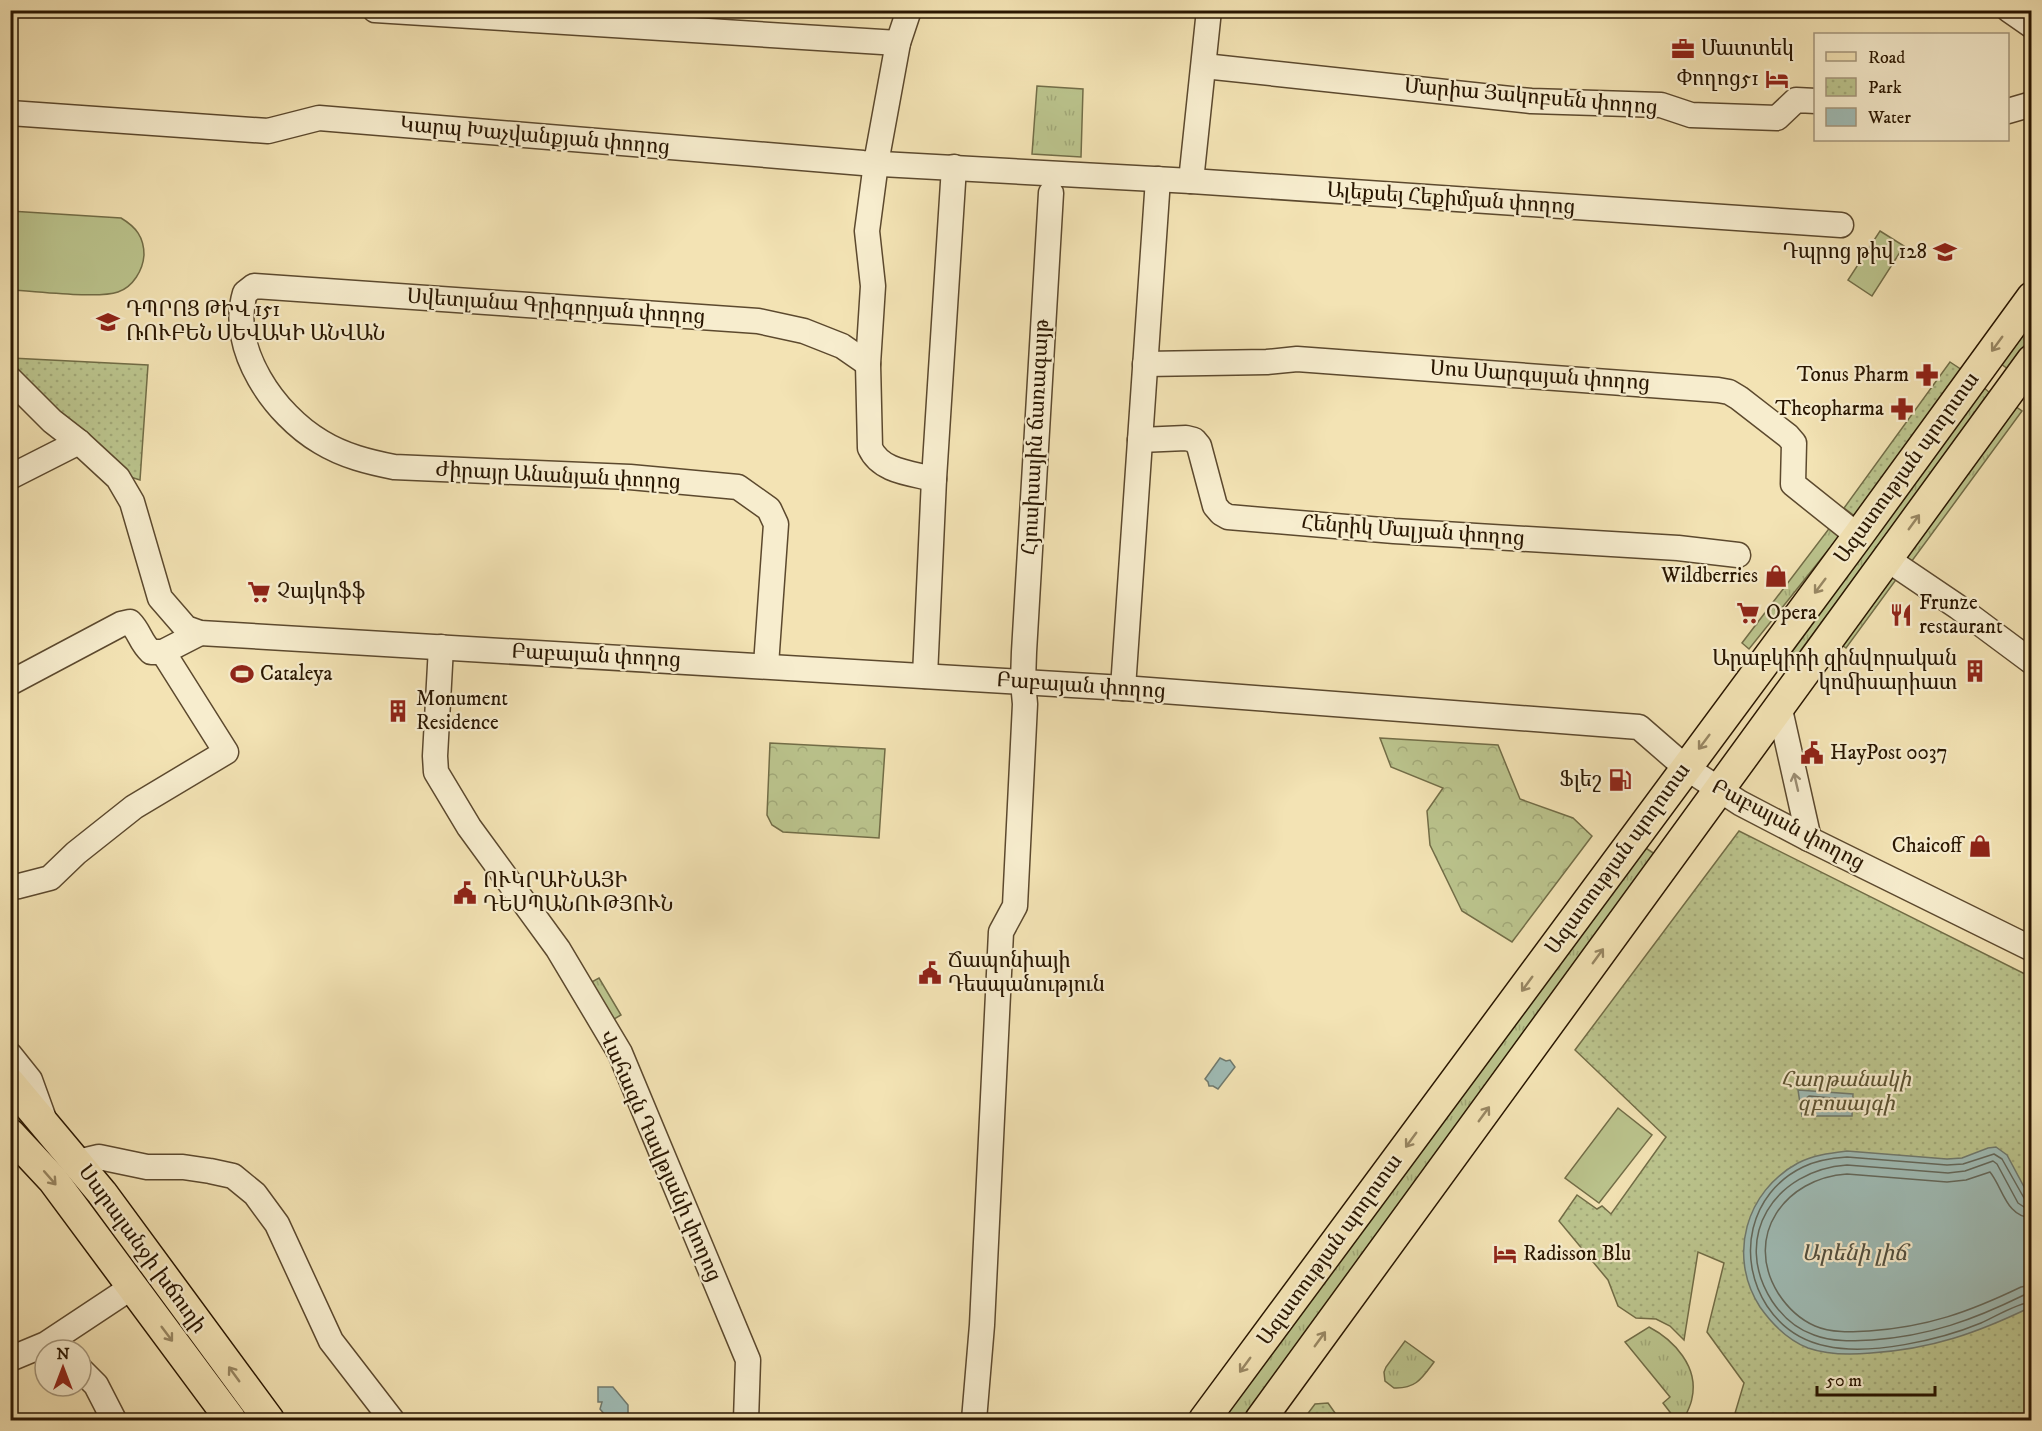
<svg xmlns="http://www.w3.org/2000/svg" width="2042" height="1431" viewBox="0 0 2042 1431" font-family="'IM FELL DW Pica','Noto Serif Armenian',serif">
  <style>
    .grass { fill: url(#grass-tufts); stroke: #726d47; stroke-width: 1.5 }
    .forest { fill: url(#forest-crowns); stroke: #726d47; stroke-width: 1.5 }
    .park { fill: url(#park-dots); stroke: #726d47; stroke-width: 1.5 }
    .pitch { fill: #bbc48d; stroke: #726d47; stroke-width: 1.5 }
    .water { fill: #9fbcb6; stroke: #707a6e; stroke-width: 1.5 }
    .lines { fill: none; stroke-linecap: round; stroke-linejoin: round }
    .shore { stroke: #64695c; stroke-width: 1.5 }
    .minor-casing { stroke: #5c492e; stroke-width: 27 }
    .major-casing { stroke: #291601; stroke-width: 33 }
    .minor { stroke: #f7edce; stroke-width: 24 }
    .major { stroke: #f3e3b4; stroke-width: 30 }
    .oneway { stroke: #988763 }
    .oneway2 { stroke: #9a8c72 }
    .labels { text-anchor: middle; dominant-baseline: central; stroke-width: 4.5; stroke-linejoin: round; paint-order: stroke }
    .poi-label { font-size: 21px; fill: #291601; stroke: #f7edce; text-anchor: start }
    .street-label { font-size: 21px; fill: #291601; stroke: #f7edce }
    .park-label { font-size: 21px; font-style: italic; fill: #5c5332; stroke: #f7edce }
    .water-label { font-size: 22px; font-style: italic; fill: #525040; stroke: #f7edce }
  </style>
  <defs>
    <pattern id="grass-tufts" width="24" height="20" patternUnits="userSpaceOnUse" patternTransform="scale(1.5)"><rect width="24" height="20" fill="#bbc48d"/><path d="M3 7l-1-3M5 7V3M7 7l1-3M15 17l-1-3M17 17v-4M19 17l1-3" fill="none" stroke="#a1a878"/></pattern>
    <pattern id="forest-crowns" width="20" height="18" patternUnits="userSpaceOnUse" patternTransform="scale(1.5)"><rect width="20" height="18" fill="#bbc48d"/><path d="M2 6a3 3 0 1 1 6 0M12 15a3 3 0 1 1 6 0" fill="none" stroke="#a1a878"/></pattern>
    <pattern id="park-dots" width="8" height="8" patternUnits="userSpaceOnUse" patternTransform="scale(1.5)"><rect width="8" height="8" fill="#bbc48d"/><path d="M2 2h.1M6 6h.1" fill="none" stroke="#a1a878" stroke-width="1.8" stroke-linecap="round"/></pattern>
  </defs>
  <rect width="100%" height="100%" fill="#f3e3b4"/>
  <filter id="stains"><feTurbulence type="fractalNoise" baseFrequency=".00333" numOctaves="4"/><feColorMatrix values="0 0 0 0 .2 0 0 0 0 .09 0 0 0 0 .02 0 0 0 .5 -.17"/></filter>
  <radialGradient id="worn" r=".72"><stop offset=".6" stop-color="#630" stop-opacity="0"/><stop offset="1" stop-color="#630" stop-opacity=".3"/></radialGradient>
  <!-- grass -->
  <g class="grass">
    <path d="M 1037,86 L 1083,89 L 1081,157 L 1032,154 Z"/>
    <path d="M 2031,314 L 2031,336 L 2008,369 L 1997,361 Z"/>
    <path d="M 1982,386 L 1990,393 L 1785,672 L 1776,665 Z"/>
    <path d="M 2009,402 L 2022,411 L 1906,569 L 1893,560 Z"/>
    <path d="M 1831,526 L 1841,534 L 1749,649 L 1742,643 Z"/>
    <path d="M 1887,569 L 1898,577 L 1846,648 L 1835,640 Z"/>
    <path d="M 1641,845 L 1658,856 L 1243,1420 L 1218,1420 Z"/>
    <path d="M 599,978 L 621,1015 L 609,1022 L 588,984 Z"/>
    <path d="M 10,1099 L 79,1185 L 254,1420 L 246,1420 L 181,1330 L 74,1189 L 11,1116 Z"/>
    <path d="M 1649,1327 C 1674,1340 1699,1367 1692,1398 C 1691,1406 1686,1413 1684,1420 L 1676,1420 L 1663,1403 L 1670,1397 L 1625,1342 Z"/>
    <path d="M 1405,1341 L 1434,1362 C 1422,1378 1416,1389 1394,1388 L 1385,1381 L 1384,1372 L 1386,1367 Z"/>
  </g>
  <!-- forest -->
  <g class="forest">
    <path d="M 1380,738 L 1498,745 L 1520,799 L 1573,818 L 1592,836 L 1512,942 L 1462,911 L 1430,845 L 1427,811 L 1443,788 L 1391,767 Z"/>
    <path d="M 770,743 L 885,749 L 879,838 L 783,832 L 772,825 L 767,815 Z"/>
  </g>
  <!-- park -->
  <g class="park">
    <path d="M 11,358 L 148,365 L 140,480 L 121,474 L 18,379 L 11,367 Z"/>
    <path d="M 1950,362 L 1962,370 L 1856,517 L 1844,508 Z"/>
    <path d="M 1739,831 L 2031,977 L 2031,1420 L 1733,1420 L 1744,1383 L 1707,1332 L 1724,1263 L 1698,1252 L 1684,1340 L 1670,1326 L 1656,1319 L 1636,1318 L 1618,1306 L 1608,1280 L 1559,1221 L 1577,1195 L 1597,1209 L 1602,1206 L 1611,1214 L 1666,1137 L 1575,1050 Z"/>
    <path d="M 1328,1403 L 1340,1420 L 1303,1420 L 1315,1404 Z"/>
  </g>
  <!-- pitch -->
  <g class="pitch">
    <path d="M 10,211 L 121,218 C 136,227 144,237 144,255 C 143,270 133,287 118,292 C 98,299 35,291 11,290 Z"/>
    <path d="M 1880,231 L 1904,246 L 1872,296 L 1848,280 Z"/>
    <path d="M 1618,1108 L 1652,1135 L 1599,1203 L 1565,1178 Z"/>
  </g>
  <!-- water -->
  <g class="water">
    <path d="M 1220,1058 L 1226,1061 L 1230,1060 L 1235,1067 L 1218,1089 L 1213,1086 L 1209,1086 L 1208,1082 L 1205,1079 Z"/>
    <path d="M 1798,1090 L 1853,1094 L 1852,1116 L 1802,1116 Z"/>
    <path d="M 1996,1147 L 2007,1155 L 2031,1200 L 2031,1307 C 1977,1333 1932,1349 1871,1353 C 1850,1355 1828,1355 1808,1348 C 1788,1340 1772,1324 1760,1307 C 1727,1256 1746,1191 1798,1163 C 1813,1155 1831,1153 1847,1151 L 1947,1159 L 1962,1158 L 1988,1148 Z"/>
    <path d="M 598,1387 L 613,1387 L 628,1405 L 628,1420 L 616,1420 L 615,1414 L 611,1416 L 605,1415 L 600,1409 L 602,1402 L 598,1402 Z"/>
  </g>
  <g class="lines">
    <!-- shore -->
    <g class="shore">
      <path d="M 1809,1096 L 1845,1099 L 1847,1101 L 1846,1108 L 1844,1110 L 1809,1110 L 1805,1099 Z"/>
      <path d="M 2032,1201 L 2024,1198 L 2002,1159 L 1994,1154 L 1963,1164 L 1947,1165 L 1847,1157 C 1832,1158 1817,1160 1803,1167 C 1749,1193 1736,1258 1767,1306 C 1781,1327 1802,1341 1826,1346 C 1870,1356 1940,1340 1981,1323 C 1995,1317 2017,1303 2032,1302"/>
      <path d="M 2032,1209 L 2024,1207 L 2018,1203 L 1997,1164 L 1993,1161 L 1965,1171 L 1948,1173 L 1847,1165 C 1775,1170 1731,1237 1772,1301 C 1782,1316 1796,1329 1814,1335 C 1832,1342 1853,1341 1872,1340 C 1929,1336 1973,1320 2024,1295 L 2032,1294"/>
      <path d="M 2032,1218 C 2006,1217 2003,1188 1990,1172 L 1966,1180 L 1947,1182 L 1847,1174 C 1785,1178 1743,1236 1778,1293 C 1787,1307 1799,1319 1815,1326 C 1831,1333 1851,1332 1869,1331 C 1927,1327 1969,1312 2021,1287 L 2032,1285"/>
    </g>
    <!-- minor casing -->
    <g class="minor-casing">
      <g id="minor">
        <path d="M 375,10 L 898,43"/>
        <path d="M 909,10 L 898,43 L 876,163 L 867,231 L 873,286 L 868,364 L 870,448 C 881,472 911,473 934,479"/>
        <path d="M 2009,10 L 2032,26"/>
        <path d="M 1204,66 L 1531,101 L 1661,105 L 1691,115 L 1777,118 L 1796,100 L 1816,101"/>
        <path d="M 2008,111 L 2032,104"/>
        <path d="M 10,113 L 268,131 L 319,118 L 863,163 L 1191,181 L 1841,225"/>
        <path d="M 1191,181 L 1209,10"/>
        <path d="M 1145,364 L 1267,362 L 1297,359 L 1718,390 L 1729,392 L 1739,398 L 1788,436 L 1794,443 L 1793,484 L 1858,536"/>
        <path d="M 10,379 L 52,421 L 79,442 L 118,478 L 132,502 L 160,598 L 186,628 L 200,633 L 1123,688 L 1639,727 L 1685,767 L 1740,803 L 1809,839 L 2032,949"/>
        <path d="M 1140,440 L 1186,438 L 1194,440 L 1199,446 L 1215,506 L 1221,513 L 1228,517 L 1394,531 L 1678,548 L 1738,555"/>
        <path d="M 10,477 L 79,442"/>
        <path d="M 1887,559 L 1958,607 L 2032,662"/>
        <path d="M 441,647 L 435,756 L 436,772 L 469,827 L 558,949 L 620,1053 L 748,1360 L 746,1420"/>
        <path d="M 766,665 L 776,524 L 769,509 L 738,487 L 630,477 L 394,467 C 369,462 344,456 321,442 C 275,415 228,349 245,293 L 254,286 L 758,321 L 804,331 L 842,346 L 868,364"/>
        <path d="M 925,676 L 934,479 L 954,167"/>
        <path d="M 10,683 L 121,624 L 130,622 C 140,632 140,642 151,652 L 163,652 L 200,633"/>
        <path d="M 1123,688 L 1158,179"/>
        <path d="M 1779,705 L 1809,839"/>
        <path d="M 10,887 L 19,886 L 50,878 L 76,853 L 134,807 L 226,752 L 163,652"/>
        <path d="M 10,1055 L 30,1080 L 43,1116"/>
        <path d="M 78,1162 L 99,1157 L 147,1167 L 183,1167 L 210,1171 L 233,1176 L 255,1194 L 277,1224 L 331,1341 L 392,1420"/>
        <path d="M 10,1359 L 46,1344 L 132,1287"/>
        <path d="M 81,1370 L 96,1385 L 114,1420"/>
        <path d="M 974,1420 L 982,1325 L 1001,932 L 1015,906 L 1025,704 L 1023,682 L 1024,652 L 1051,193"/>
      </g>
    </g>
    <!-- major casing -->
    <g class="major-casing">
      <g id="major">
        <path d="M 10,1083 L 102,1193 L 269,1420"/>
        <path d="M 10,1134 L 53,1180 L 231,1420"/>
        <path d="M 1204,1420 L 1858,536 L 2032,297"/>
        <path d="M 1260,1420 L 2032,360"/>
      </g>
    </g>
    <!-- minor -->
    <use href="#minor" class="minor"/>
    <!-- major -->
    <use href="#major" class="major"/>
  </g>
  <!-- one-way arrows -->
  <defs><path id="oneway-shaft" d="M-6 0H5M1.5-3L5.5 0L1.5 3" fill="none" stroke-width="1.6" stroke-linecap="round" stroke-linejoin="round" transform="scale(1.5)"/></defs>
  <g class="oneway">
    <use href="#oneway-shaft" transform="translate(1997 344) rotate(126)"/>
    <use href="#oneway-shaft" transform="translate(1914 522) rotate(-54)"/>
    <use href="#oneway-shaft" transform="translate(1820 586) rotate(127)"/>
    <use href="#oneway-shaft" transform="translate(1704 742) rotate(127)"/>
    <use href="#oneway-shaft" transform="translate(1598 956) rotate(-54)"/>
    <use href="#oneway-shaft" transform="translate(1527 984) rotate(126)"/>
    <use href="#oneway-shaft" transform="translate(1484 1114) rotate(-54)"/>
    <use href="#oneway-shaft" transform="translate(1411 1140) rotate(126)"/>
    <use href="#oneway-shaft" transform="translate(50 1178) rotate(49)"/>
    <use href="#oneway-shaft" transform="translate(167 1334) rotate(53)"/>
    <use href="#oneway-shaft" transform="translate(1320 1339) rotate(-54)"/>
    <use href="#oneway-shaft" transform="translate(1245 1365) rotate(126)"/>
    <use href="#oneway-shaft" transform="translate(234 1374) rotate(-126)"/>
  </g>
  <use class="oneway2" href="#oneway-shaft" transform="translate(1796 782) rotate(-103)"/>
  <!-- icons -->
  <defs>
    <g id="office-bare" transform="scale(1.8)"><path d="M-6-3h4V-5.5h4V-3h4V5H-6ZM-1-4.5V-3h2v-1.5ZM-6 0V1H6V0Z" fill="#8f2418" stroke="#f7edce" stroke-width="2.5" paint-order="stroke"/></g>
    <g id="hotel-bare" transform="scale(1.8)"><path d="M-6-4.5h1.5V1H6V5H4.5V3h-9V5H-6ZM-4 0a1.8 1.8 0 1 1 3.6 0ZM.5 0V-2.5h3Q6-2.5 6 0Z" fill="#8f2418" stroke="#f7edce" stroke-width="2.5" paint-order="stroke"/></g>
    <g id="school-bare" transform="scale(1.8)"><path d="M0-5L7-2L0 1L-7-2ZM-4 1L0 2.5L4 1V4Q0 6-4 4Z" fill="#8f2418" stroke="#f7edce" stroke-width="2.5" paint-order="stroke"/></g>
    <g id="pharmacy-bare" transform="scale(1.8)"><path d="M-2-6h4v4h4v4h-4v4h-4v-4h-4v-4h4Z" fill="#8f2418" stroke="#f7edce" stroke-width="2.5" paint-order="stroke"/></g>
    <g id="shop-bare" transform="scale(1.8)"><path d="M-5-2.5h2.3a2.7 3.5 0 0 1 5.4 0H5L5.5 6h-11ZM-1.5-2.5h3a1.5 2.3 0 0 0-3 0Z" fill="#8f2418" stroke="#f7edce" stroke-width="2.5" paint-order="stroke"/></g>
    <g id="supermarket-bare" transform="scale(1.8)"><path d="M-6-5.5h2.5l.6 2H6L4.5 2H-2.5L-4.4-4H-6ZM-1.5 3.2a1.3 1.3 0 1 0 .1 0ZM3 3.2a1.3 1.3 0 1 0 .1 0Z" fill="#8f2418" stroke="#f7edce" stroke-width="2.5" paint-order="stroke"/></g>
    <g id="restaurant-bare" transform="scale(1.8)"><path d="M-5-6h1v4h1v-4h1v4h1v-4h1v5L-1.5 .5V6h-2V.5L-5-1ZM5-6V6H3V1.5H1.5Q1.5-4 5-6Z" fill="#8f2418" stroke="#f7edce" stroke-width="2.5" paint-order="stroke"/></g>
    <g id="building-bare" transform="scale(1.8)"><path d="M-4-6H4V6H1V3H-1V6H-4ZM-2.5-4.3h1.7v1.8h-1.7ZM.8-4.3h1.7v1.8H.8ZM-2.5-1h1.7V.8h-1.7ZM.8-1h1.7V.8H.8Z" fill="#8f2418" stroke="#f7edce" stroke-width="2.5" paint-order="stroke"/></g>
    <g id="stadium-bare" transform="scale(1.8)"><path d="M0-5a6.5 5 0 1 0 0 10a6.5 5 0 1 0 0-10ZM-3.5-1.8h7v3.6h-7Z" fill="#8f2418" stroke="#f7edce" stroke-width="2.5" paint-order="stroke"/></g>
    <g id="civic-bare" transform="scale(1.8)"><path d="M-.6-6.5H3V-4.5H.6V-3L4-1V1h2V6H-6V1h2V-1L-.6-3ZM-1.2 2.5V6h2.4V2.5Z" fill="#8f2418" stroke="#f7edce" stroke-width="2.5" paint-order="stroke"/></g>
    <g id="fuel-bare" transform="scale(1.8)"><path d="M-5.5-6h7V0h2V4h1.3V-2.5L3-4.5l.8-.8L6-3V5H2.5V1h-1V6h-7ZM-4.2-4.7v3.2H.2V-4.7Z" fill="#8f2418" stroke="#f7edce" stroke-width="2.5" paint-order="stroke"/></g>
  </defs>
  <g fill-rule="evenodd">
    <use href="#office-bare" x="1683" y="49"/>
    <use href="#hotel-bare" x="1777" y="79"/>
    <use href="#school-bare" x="1945" y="252"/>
    <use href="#school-bare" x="108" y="322"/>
    <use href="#pharmacy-bare" x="1927" y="375"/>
    <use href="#pharmacy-bare" x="1902" y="409"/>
    <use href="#shop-bare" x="1776" y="576"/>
    <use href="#supermarket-bare" x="259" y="592"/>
    <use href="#supermarket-bare" x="1748" y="613"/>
    <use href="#restaurant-bare" x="1901" y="615"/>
    <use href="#building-bare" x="1975" y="671"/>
    <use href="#stadium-bare" x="242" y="674"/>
    <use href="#building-bare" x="398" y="711"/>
    <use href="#civic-bare" x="1812" y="753"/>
    <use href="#fuel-bare" x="1620" y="780"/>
    <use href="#shop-bare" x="1980" y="846"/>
    <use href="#civic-bare" x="465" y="893"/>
    <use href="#civic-bare" x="930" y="973"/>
    <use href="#hotel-bare" x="1505" y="1254"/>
  </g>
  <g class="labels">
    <!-- poi labels -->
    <g class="poi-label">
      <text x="1701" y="49">Մատտեկ</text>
      <text x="1759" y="79" text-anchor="end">Փողոց51</text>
      <text x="1927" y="252" text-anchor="end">Դպրոց թիվ 128</text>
      <text x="126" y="310">ԴՊՐՈՑ ԹԻՎ 151<tspan x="126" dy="24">ՌՈՒԲԵՆ ՍԵՎԱԿԻ ԱՆՎԱՆ</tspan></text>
      <text x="1909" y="375" text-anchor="end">Tonus Pharm</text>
      <text x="1884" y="409" text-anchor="end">Theopharma</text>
      <text x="1758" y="576" text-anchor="end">Wildberries</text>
      <text x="277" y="592">Չայկոֆֆ</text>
      <text x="1919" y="603">Frunze<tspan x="1919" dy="24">restaurant</tspan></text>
      <text x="1766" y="613">Opera</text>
      <text x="1957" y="659" text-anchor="end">Արաբկիրի զինվորական<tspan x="1957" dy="24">կոմիսարիատ</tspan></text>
      <text x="260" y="674">Cataleya</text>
      <text x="416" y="699">Monument<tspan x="416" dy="24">Residence</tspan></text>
      <text x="1830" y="753">HayPost 0037</text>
      <text x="1602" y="780" text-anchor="end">Ֆլեշ</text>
      <text x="1962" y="846" text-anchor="end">Chaicoff</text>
      <text x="483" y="881">ՈՒԿՐԱԻՆԱՅԻ<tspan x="483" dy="24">ԴԵՍՊԱՆՈՒԹՅՈՒՆ</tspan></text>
      <text x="948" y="961">Ճապոնիայի<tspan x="948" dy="24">Դեսպանություն</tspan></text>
      <text x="1523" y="1254">Radisson Blu</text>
    </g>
    <!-- street labels -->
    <g class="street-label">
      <text transform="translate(1531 97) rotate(5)">Մարիա Յակոբսեն փողոց</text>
      <text transform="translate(535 136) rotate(5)">Կարպ Խաչվանքյան փողոց</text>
      <text transform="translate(1451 199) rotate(4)">Ալեքսեյ Հեքիմյան փողոց</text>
      <text transform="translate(556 307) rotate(4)">Սվետլանա Գրիգորյան փողոց</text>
      <text transform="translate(1540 376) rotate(4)">Սոս Սարգսյան փողոց</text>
      <text transform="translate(1036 437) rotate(-87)">Հյուսիսային ճառագայթ</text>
      <text transform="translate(1907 468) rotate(-54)">Ազատության պողոտա</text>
      <text transform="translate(558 476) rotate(3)">Ժիրայր Անանյան փողոց</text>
      <text transform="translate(1413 531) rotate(4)">Հենրիկ Մալյան փողոց</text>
      <text transform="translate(596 656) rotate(3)">Բաբայան փողոց</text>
      <text transform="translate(1081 686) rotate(4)">Բաբայան փողոց</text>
      <text transform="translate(1788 825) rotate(28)">Բաբայան փողոց</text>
      <text transform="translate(1618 859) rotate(-54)">Ազատության պողոտա</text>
      <text transform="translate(660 1156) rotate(66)">Վահագն Դավթյանի փողոց</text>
      <text transform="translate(142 1249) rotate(54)">Սարալանջի խճուղի</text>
      <text transform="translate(1330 1250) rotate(-54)">Ազատության պողոտա</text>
    </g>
    <!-- park labels -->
    <g class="park-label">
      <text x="1846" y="1080">Հաղթանակի<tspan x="1846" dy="24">զբոսայգի</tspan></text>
    </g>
    <!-- water labels -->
    <g class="water-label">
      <text x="1854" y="1253">Արենի լիճ</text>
    </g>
  </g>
  <!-- margin -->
  <rect width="2042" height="1431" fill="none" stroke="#f3e3b4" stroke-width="36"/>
  <rect x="12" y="12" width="2018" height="1407" fill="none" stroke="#291601" stroke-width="3"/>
  <rect x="18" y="18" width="2006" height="1395" fill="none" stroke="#291601" stroke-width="1.5"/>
  <!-- legend -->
  <rect x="1814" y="33" width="195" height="108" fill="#f7edce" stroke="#a5977c" stroke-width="1.5"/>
  <rect x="1826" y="52" width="30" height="9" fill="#f3e3b4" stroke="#a5977c" stroke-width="1.5"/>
  <text x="1868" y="63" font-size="18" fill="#291601">Road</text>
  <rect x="1826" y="78" width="30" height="18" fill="url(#park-dots)" stroke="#a5977c" stroke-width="1.5"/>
  <text x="1868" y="93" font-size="18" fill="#291601">Park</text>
  <rect x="1826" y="108" width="30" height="18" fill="#9fbcb6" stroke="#a5977c" stroke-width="1.5"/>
  <text x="1868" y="123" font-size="18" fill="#291601">Water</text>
  <!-- north arrow -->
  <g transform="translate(63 1368)"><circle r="28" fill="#f7edce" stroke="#a5977c" stroke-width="1.5"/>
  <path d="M0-4.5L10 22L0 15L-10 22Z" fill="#8f2418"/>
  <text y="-9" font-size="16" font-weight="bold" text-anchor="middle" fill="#291601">N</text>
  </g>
  <!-- scale -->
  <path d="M1817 1386v9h118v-9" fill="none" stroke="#291601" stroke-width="3"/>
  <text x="1826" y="1386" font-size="18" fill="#291601" stroke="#f7edce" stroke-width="4.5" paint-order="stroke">50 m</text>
  <rect width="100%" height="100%" filter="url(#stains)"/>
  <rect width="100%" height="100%" fill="url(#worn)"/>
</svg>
